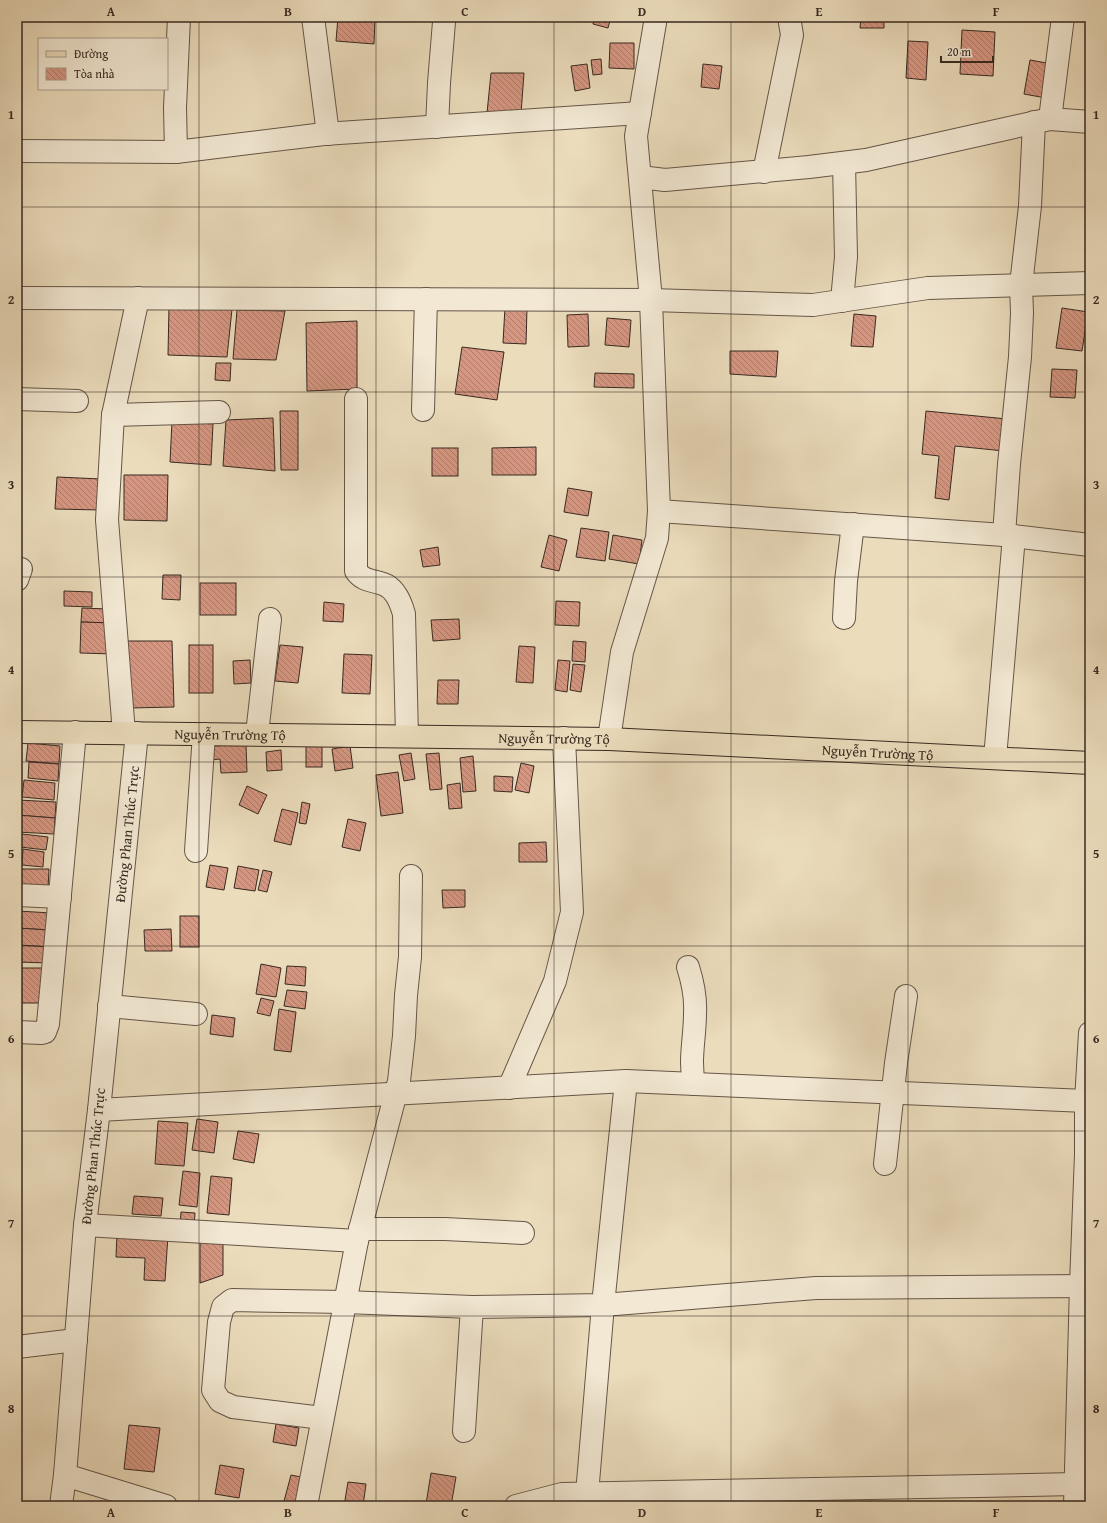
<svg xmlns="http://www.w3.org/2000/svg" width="1107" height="1523" viewBox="0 0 1107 1523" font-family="'Gentium Book Plus',serif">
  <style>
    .building { fill: url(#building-back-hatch); stroke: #382921 }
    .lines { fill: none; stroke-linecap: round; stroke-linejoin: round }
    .minor-casing { stroke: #655648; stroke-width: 24 }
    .major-casing { stroke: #382921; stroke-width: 24 }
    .minor { stroke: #f2e8d3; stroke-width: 22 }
    .major { stroke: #ebdcbc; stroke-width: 22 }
    .grid { fill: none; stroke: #382921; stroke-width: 1; stroke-opacity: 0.55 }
    .labels { text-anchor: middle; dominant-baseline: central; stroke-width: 4; stroke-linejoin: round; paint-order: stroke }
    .street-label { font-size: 14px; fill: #382921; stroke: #f2e8d3 }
    .neatline { fill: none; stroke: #382921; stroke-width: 1.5 }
    .grid-label { font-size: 13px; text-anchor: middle; font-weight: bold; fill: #382921 }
  </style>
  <defs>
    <pattern id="building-back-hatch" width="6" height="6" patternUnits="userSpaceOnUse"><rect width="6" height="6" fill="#d69782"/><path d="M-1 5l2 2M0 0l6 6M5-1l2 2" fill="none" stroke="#af7b6a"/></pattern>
  </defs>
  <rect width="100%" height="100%" fill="#ebdcbc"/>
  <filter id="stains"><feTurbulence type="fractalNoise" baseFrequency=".005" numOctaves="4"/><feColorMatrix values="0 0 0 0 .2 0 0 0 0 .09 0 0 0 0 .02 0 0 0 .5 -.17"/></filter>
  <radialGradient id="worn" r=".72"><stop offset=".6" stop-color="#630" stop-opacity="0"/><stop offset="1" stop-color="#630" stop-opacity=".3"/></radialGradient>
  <!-- building -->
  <g class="building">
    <path d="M 338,17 L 375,17 L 374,44 L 336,41 Z"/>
    <path d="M 594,17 L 611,17 L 608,28 L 593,24 Z"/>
    <path d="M 702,17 L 721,17 L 720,20 Z"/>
    <path d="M 861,17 L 884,17 L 884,28 L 860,28 Z"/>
    <path d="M 962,30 L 995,32 L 993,76 L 960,74 Z"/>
    <path d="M 908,41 L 928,42 L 926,80 L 906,78 Z"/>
    <path d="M 610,43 L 634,43 L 634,69 L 609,68 Z"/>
    <path d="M 601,59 L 602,74 L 593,75 L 591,60 Z"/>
    <path d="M 1030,60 L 1052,64 L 1046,98 L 1024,94 Z"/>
    <path d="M 587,64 L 590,88 L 575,91 L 571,66 Z"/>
    <path d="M 703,64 L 722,66 L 719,89 L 701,87 Z"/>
    <path d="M 491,73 L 524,73 L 521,114 L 487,113 Z"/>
    <path d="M 169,306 L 232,309 L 227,357 L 168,355 Z"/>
    <path d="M 505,307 L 527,308 L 526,344 L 503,343 Z"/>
    <path d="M 1062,308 L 1088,312 L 1082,351 L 1056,348 Z"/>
    <path d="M 237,310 L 285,311 L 276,360 L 233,359 Z"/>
    <path d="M 588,314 L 589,346 L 568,347 L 567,315 Z"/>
    <path d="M 854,314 L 876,316 L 873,347 L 851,346 Z"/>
    <path d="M 607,318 L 631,320 L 629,347 L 605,345 Z"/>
    <path d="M 357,321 L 357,389 L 307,391 L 306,323 Z"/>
    <path d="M 462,347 L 504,352 L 497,400 L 455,394 Z"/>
    <path d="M 730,351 L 778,351 L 776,377 L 730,374 Z"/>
    <path d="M 216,363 L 231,363 L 230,381 L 215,380 Z"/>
    <path d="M 1052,369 L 1077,370 L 1075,398 L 1050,397 Z"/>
    <path d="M 595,373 L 634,374 L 634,388 L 594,387 Z"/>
    <path d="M 280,411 L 298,411 L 298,470 L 281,470 Z"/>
    <path d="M 926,411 L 1007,419 L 1004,451 L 955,446 L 949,500 L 935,498 L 939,456 L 922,454 Z"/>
    <path d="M 273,418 L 275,471 L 223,466 L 226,420 Z"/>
    <path d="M 172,421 L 213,424 L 211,465 L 170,462 Z"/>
    <path d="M 536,447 L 536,475 L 492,475 L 492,448 Z"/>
    <rect x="432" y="448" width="26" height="28"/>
    <path d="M 124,475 L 168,475 L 167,521 L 124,520 Z"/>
    <path d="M 57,477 L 101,479 L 100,510 L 55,509 Z"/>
    <path d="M 568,488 L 592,492 L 588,516 L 564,512 Z"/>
    <path d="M 581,528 L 609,532 L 605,561 L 576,557 Z"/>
    <path d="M 549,535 L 567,540 L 559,571 L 541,567 Z"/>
    <path d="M 613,535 L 642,540 L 639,564 L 609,559 Z"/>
    <path d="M 438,547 L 440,565 L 423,567 L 420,550 Z"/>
    <path d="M 163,575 L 181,575 L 180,600 L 162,599 Z"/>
    <rect x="200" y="583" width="36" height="32"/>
    <path d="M 64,591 L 92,592 L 92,607 L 64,606 Z"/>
    <path d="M 556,601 L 580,602 L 579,626 L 555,625 Z"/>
    <path d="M 324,602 L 344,604 L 343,622 L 323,621 Z"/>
    <path d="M 82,608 L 108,609 L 107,623 L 81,622 Z"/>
    <path d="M 459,619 L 460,639 L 433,641 L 431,620 Z"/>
    <path d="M 81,622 L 115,623 L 114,654 L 80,653 Z"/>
    <path d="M 125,641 L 172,641 L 174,707 L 130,708 Z"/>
    <path d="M 573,641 L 586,642 L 585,662 L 572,661 Z"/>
    <rect x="189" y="645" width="24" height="48"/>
    <path d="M 280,645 L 303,647 L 298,683 L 275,681 Z"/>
    <path d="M 519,646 L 535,647 L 533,683 L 516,682 Z"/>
    <path d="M 344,654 L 372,655 L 370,694 L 342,693 Z"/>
    <path d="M 250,660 L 251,683 L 234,684 L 233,661 Z"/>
    <path d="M 558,660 L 570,661 L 567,692 L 555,690 Z"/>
    <path d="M 573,664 L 585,665 L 581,692 L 570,690 Z"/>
    <path d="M 438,680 L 459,680 L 458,704 L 437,704 Z"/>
    <path d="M 28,743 L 60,746 L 59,764 L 26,761 Z"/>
    <path d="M 246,744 L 247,772 L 221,773 L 220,759 L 211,760 L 214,746 Z"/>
    <rect x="306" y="744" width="16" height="23"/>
    <path d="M 350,746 L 353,768 L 335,771 L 332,749 Z"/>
    <path d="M 281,750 L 282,770 L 267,771 L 266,752 Z"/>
    <path d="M 411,753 L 415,779 L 404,781 L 399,755 Z"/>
    <path d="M 439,753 L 442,789 L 430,790 L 426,754 Z"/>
    <path d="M 473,756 L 476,791 L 463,792 L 460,758 Z"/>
    <path d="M 29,762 L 59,764 L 58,781 L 28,778 Z"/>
    <path d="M 521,763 L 534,766 L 529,793 L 515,790 Z"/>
    <path d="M 398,772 L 403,813 L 381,816 L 376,775 Z"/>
    <path d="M 494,776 L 513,777 L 512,792 L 494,791 Z"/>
    <path d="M 24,780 L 55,783 L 54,800 L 22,797 Z"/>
    <path d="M 460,783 L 462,808 L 449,809 L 447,785 Z"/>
    <path d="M 247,786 L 267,795 L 258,814 L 239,805 Z"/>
    <path d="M 18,800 L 56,802 L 55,818 L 17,815 Z"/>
    <path d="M 302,802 L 310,804 L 306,824 L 299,823 Z"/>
    <path d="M 282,809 L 298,813 L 291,845 L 274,841 Z"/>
    <path d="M 17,815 L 55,818 L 54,834 L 17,832 Z"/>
    <path d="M 348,819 L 366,823 L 360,851 L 342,847 Z"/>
    <path d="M 22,834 L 48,837 L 46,850 L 20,847 Z"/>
    <path d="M 546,842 L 547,862 L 519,862 L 519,843 Z"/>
    <path d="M 23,849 L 44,852 L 43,867 L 22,865 Z"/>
    <path d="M 210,865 L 228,868 L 224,890 L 206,887 Z"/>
    <path d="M 238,866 L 259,870 L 255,891 L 234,888 Z"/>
    <path d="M 17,869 L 49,869 L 48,888 L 17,887 Z"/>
    <path d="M 263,870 L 272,872 L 267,892 L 258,890 Z"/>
    <path d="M 442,890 L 465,890 L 465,907 L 443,908 Z"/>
    <path d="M 18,911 L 51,913 L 49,930 L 17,928 Z"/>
    <rect x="180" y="916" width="19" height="31"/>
    <path d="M 17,928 L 49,930 L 50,947 L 17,945 Z"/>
    <path d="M 171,929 L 172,951 L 145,951 L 144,930 Z"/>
    <path d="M 17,945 L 50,947 L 49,963 L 17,962 Z"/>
    <path d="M 261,964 L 281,968 L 276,997 L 256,994 Z"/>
    <path d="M 287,966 L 306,967 L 305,986 L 285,984 Z"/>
    <rect x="17" y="968" width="28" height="35"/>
    <path d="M 287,990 L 307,992 L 305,1009 L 284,1006 Z"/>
    <path d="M 261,998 L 274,1001 L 270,1016 L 257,1013 Z"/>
    <path d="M 279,1009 L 296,1012 L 291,1052 L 274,1050 Z"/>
    <path d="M 212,1015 L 235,1018 L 233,1037 L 210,1034 Z"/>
    <path d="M 197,1119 L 218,1122 L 214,1153 L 192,1150 Z"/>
    <path d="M 158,1121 L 188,1123 L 184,1166 L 155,1164 Z"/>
    <path d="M 238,1131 L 259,1134 L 254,1163 L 233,1159 Z"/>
    <path d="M 183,1171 L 200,1173 L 197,1207 L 179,1205 Z"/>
    <path d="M 211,1176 L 232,1178 L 229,1215 L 207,1213 Z"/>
    <path d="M 134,1196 L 163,1198 L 161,1216 L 132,1214 Z"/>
    <path d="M 181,1212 L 195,1213 L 194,1227 L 180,1226 Z"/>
    <path d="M 117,1233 L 168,1235 L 165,1281 L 144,1280 L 145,1258 L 116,1257 Z"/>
    <path d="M 223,1238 L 223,1275 L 200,1283 L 200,1239 Z"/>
    <path d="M 276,1424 L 299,1428 L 296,1446 L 273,1442 Z"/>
    <path d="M 129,1425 L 160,1428 L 154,1472 L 124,1469 Z"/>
    <path d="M 220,1465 L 244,1469 L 239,1498 L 215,1494 Z"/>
    <path d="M 431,1473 L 456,1477 L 451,1506 L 426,1504 Z"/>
    <path d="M 291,1475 L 306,1478 L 300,1506 L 283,1505 Z"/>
    <path d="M 348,1482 L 366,1484 L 363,1506 L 344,1506 Z"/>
  </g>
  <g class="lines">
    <!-- minor casing -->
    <g class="minor-casing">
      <g id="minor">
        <path d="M 313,17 L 328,134"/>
        <path d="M 1050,119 L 1063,17"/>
        <path d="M 437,127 L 439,83 L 444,22"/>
        <path d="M 17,151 L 176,152 L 324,134 L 640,113"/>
        <path d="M 176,152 L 175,108 L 179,17"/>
        <path d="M 764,172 L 792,35 L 789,17"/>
        <path d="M 640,177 L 665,180 L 809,167 L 866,160 L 1050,119 L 1090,122"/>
        <path d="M 17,298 L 651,300 L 813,305 L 928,288 L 1090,283"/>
        <path d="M 842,301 L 846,257 L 844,163"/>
        <path d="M 17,399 L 77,401"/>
        <path d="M 356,399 L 356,571 C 363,581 372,580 383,584 C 395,588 401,603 404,614 L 407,736"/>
        <path d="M 423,410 L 426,299"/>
        <path d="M 113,415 L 219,412"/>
        <path d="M 659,511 L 1004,535 L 1090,545"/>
        <path d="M 1004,535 L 1009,464 L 1020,357 L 1022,313 L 1021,285 L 1030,206 L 1034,122"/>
        <path d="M 17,580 L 21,569"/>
        <path d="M 844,618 L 846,581 L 853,524"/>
        <path d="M 124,733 L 107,520 L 113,415 L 138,298"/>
        <path d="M 137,733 L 99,1110 L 85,1225 L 65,1475 L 166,1506"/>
        <path d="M 257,734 L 270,619"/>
        <path d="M 609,739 L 622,652 L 657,538 L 659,511 L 651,300 L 636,136 L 656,17"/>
        <path d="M 995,758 L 1014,536"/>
        <path d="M 196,851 L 204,734"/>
        <path d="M 17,895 L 60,897"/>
        <path d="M 688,967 C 693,983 696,997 695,1013 C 695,1039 689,1058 694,1084"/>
        <path d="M 109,1006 L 196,1014"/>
        <path d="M 17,1032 L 41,1033 L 45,1032 L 48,1024 L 75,732"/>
        <path d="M 509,1088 L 555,981 L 572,912 L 564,738"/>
        <path d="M 99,1110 L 626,1081 L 1086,1101"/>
        <path d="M 885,1164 L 896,1063 L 906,996"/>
        <path d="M 85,1225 L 357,1241"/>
        <path d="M 360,1229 L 445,1229 L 523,1233"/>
        <path d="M 17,1347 L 76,1340"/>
        <path d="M 322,1418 L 233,1407 L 220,1401 L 213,1390 L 219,1322 L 223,1307 L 232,1300 L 345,1302 L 472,1307 L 603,1305 L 816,1288 L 1090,1286"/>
        <path d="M 464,1431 L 472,1307"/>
        <path d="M 587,1494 L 603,1305 L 626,1081"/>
        <path d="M 61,1506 L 65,1475"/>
        <path d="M 306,1506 L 357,1241 L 399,1081 L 404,1036 L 406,995 L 410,957 L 411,876"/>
        <path d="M 516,1506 L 562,1494 L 1076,1484 L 1090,1485"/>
        <path d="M 1075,1506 L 1081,1285 L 1086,1154 L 1086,1101 L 1090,1033"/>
      </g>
    </g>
    <!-- major casing -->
    <g class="major-casing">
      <g id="major">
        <path id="s1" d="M 17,732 L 609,739 L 1090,763"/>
      </g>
    </g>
    <!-- minor -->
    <use href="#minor" class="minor"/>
    <!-- major -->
    <use href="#major" class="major"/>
  </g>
  <!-- grid -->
  <path class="grid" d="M 199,17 L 199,1506M 376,17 L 376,1506M 554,17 L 554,1506M 731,17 L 731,1506M 908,17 L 908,1506M 17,207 L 1090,207M 17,392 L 1090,392M 17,577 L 1090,577M 17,762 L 1090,762M 17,946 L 1090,946M 17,1131 L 1090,1131M 17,1316 L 1090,1316"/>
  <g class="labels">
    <!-- street labels -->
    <g class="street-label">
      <text stroke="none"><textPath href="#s1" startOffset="213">Nguyễn Trường Tộ</textPath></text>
      <text stroke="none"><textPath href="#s1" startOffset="537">Nguyễn Trường Tộ</textPath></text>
      <text stroke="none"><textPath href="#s1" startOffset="861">Nguyễn Trường Tộ</textPath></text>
      <text transform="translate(127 834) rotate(-84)">Đường Phan Thúc Trực</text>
      <text transform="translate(93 1156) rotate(-84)">Đường Phan Thúc Trực</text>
    </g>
  </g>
  <!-- margin -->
  <rect width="1107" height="1523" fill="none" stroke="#ebdcbc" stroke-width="44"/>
  <!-- legend -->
  <rect x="38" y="38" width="130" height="52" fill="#f2e8d3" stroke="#a89c8c"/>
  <rect x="46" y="51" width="20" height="6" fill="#ebdcbc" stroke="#a89c8c"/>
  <text x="74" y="58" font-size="12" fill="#382921">Đường</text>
  <rect x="46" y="68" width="20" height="12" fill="url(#building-back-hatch)" stroke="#a89c8c"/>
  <text x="74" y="78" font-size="12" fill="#382921">Tòa nhà</text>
  <!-- scale -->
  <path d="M941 56v6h52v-6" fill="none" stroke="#382921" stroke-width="2"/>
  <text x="947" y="56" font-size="12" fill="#382921" stroke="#f2e8d3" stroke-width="3" paint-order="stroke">20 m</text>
  <rect x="22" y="22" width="1063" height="1479" class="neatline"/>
  <g class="grid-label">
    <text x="111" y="16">A</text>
    <text x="288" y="16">B</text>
    <text x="465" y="16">C</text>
    <text x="642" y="16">D</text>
    <text x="819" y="16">E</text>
    <text x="996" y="16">F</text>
    <text x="11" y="119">1</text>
    <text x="1096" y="119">1</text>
    <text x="11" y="304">2</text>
    <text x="1096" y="304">2</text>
    <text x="11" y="489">3</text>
    <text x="1096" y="489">3</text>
    <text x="11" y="674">4</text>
    <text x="1096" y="674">4</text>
    <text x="11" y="858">5</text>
    <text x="1096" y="858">5</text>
    <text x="11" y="1043">6</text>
    <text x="1096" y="1043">6</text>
    <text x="11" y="1228">7</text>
    <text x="1096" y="1228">7</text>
    <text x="11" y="1413">8</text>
    <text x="1096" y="1413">8</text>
    <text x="111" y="1517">A</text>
    <text x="288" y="1517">B</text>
    <text x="465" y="1517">C</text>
    <text x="642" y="1517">D</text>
    <text x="819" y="1517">E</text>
    <text x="996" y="1517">F</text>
  </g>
  <rect width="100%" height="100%" filter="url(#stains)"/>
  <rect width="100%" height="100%" fill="url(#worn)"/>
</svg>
